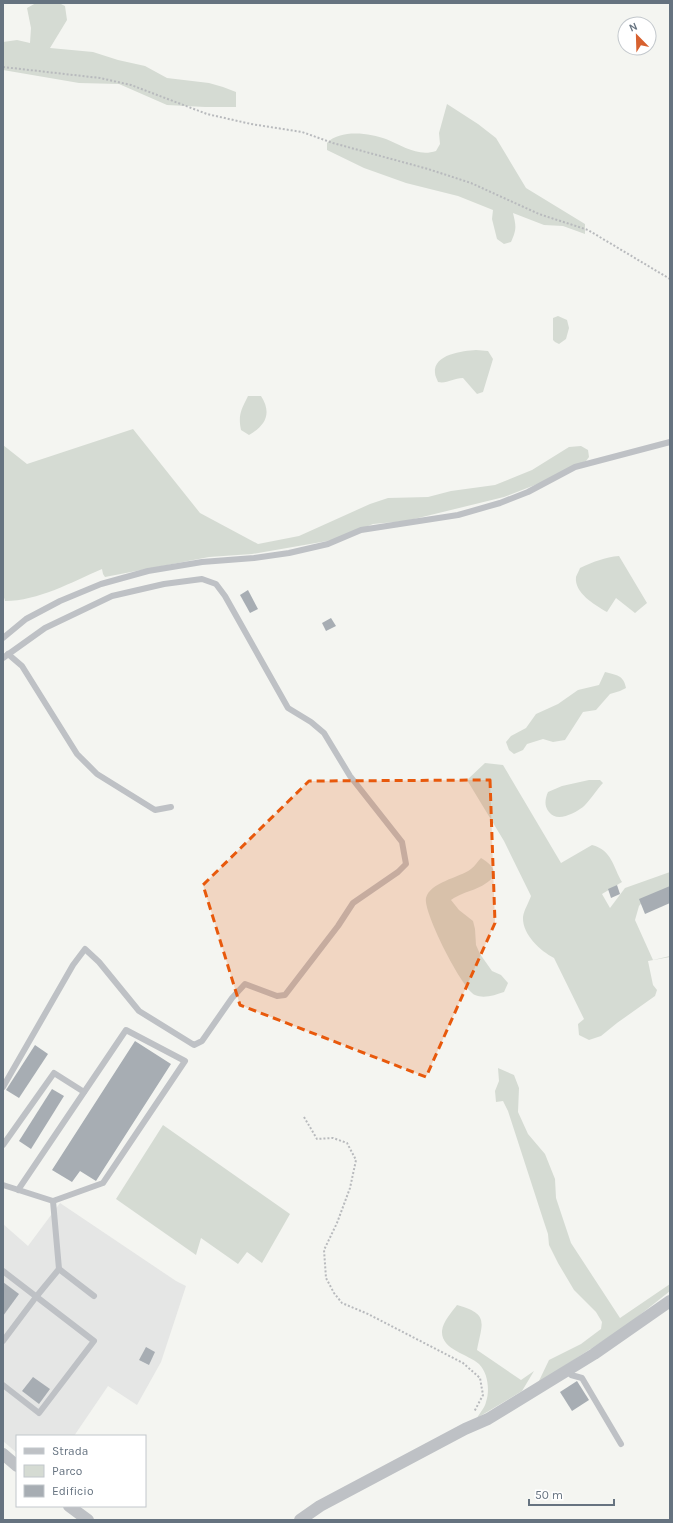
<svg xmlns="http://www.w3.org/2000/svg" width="673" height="1523" viewBox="0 0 673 1523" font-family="Karla,sans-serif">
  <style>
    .built { fill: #e5e6e5 }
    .green { fill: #d5dbd3 }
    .building { fill: #a7adb3 }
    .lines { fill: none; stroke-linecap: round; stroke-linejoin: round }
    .path { stroke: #b8babd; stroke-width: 2; stroke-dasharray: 2 2; stroke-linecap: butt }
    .service { stroke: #bec1c5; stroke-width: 6 }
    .minor { stroke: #bec1c5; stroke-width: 12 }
    .marked { fill: #e8590c; fill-opacity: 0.2; stroke: #e8590c; stroke-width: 3; stroke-dasharray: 8 5; stroke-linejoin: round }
  </style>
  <rect width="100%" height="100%" fill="#f4f5f1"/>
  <!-- built -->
  <path class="built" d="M 60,1203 L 176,1281 L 186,1286 L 161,1362 L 137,1405 L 108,1386 L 74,1436 L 17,1436 L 17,1453 L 3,1441 L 3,1224 L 28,1246 Z"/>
  <!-- green -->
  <g class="green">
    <path d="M 36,3 L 59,3 L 65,6 L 67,20 L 50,48 L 93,52 L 118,60 L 145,66 L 167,78 L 209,83 L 223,87 L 236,92 L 236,107 L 205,107 L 167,105 L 119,84 L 79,83 L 3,70 L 3,42 L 17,40 L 30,43 L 31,28 L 27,8 Z"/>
    <path d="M 447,104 L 478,124 L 496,138 L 526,188 L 585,224 L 585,234 L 563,226 L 544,225 L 513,213 C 516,226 517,229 511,242 L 504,244 L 497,239 L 492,219 L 493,210 L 458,196 L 406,183 L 364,168 L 327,150 L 327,143 C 340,129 370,133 386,139 C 403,146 418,157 436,151 L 440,144 L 439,133 Z"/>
    <path d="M 558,316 L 567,320 L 569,328 L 566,339 L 559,344 L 555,342 L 553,340 L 553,318 Z"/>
    <path d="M 476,350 L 488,351 L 493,359 L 483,392 L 477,394 L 463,378 C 453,378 447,384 438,382 C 437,379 435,376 435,373 C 433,354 463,351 476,350 Z"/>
    <path d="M 248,396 L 261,396 C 272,413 266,425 249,435 L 241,430 C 238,415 241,410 248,396 Z"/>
    <path d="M 133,429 L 200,513 L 258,544 L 299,536 L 370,504 L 388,498 L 428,497 L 451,491 L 495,485 L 532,470 L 569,447 L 581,446 L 588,450 L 589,457 L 586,461 L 571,467 L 540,483 L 504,497 L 406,521 L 373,524 L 333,540 L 252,554 L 209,557 L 105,577 L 103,574 L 102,569 C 72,582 38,601 5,601 L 3,594 L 3,445 L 27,464 Z"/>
    <path d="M 619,556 L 647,603 L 635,613 L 616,598 L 607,612 C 595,605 574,593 576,577 C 577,574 579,571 580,568 C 593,562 605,557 619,556 Z"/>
    <path d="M 605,672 C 616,675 624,675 626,688 L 620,691 L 610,694 L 596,710 L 583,712 L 565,740 L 553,742 L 543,739 L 527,744 L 523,750 L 514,754 L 509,750 L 506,742 L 511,736 L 526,728 L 536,714 L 558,704 L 578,690 L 599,685 Z"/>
    <path d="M 485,763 L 503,765 L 561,863 L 592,845 C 612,850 613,867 622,882 L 602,894 L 610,908 L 625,888 L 670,872 L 670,887 L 644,900 L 639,906 L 635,920 L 653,960 L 670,956 L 670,957 L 648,961 L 653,985 L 657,990 L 655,996 L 617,1023 L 601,1036 L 589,1040 L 579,1035 L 578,1024 L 584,1019 L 554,958 C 540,951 522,934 523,917 C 524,910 529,902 531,896 L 504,841 L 467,780 Z"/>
    <path d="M 589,780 L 600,780 L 603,783 C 598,788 588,803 583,807 C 575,813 557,823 549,812 C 544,806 545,799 548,792 L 562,786 Z"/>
    <path d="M 481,858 C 489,863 493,866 495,875 C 482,891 467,889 451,900 L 459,910 L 473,921 L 475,929 L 476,945 L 480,954 L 492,971 L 501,975 L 508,983 L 504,992 C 495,995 484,999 475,995 C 462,989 423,912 426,898 C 430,882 459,878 471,869 C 475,866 478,861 481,858 Z"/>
    <path d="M 498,1068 L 514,1075 L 519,1088 L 518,1112 L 528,1134 L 545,1154 L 555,1179 L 556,1198 L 571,1243 L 620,1318 L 670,1284 L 670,1291 L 626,1326 L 538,1383 L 549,1360 L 581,1344 L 601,1329 L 602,1322 L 596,1312 L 574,1290 L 558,1263 L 549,1245 L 548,1234 L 543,1219 L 508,1111 L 503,1101 L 496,1102 L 495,1091 L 499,1081 Z"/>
    <path d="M 163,1125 L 290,1214 L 262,1263 L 247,1252 L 238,1264 L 201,1238 L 196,1255 L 116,1199 Z"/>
    <path d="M 457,1305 C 490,1314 482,1323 477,1350 L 521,1380 L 534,1371 L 522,1391 L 477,1418 C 480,1413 485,1407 486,1402 C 490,1390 488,1373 479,1364 C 468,1354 441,1350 442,1331 C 443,1321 452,1312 457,1305 Z"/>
  </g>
  <!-- building -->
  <g class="building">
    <path d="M 248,590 L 258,609 L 250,613 L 240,595 Z"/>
    <path d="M 331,618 L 336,626 L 326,631 L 322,623 Z"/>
    <path d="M 617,885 L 620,894 L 611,898 L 608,889 Z"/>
    <path d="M 670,886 L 670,903 L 645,914 L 639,899 Z"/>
    <path d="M 135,1041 L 171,1064 L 96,1181 L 80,1171 L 72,1182 L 52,1170 Z"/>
    <path d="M 35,1045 L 48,1054 L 19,1098 L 6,1090 Z"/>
    <path d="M 52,1089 L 64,1096 L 31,1149 L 19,1141 Z"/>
    <path d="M 3,1282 L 19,1294 L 3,1316 Z"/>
    <path d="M 146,1347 L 155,1352 L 149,1365 L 139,1360 Z"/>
    <path d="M 33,1377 L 50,1389 L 39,1404 L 22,1391 Z"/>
    <path d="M 577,1381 L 589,1400 L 572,1411 L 560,1392 Z"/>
  </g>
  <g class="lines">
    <!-- path -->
    <g class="path">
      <path d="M 3,67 L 100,78 L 131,85 L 207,114 L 251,124 L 302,132 L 333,143 L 428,169 L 471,183 L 539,214 L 588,230 L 670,279"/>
      <path d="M 304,1117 L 317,1139 L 333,1138 L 347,1143 L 356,1160 L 350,1188 L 337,1223 L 324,1250 L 326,1278 L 334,1293 L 342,1303 L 368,1314 L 463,1363 L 480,1378 L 483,1395 L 474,1412"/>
    </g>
    <!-- service -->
    <g class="service">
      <path d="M 3,638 L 26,619 L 60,601 L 101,584 L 148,571 L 202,562 L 254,558 L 289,553 L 328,544 L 361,530 L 458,515 L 500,503 L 528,492 L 575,467 L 670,442"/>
      <path d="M 8,654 L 22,666 L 77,754 L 97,774 L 155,810 L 171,807"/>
      <path d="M 3,658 L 45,628 L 112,596 L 164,584 L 202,579 L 216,584 L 225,596 L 288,708 L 311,722 L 324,733 L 350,776 L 402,842 L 406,864 L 398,872 L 353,903 L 338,926 L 285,995 L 277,996 L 245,984 L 232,998 L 202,1041 L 194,1045 L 139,1011 L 99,962 L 85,949 L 73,965 L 3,1087"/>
      <path d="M 3,1145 L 54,1073 L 84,1092"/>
      <path d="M 3,1185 L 53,1201 L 103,1183 L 185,1061 L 126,1030 L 18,1190"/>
      <path d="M 59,1269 L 94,1296"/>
      <path d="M 3,1271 L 94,1341 L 39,1413 L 3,1385"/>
      <path d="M 3,1341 L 36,1297 L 59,1269 L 53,1201"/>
      <path d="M 568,1370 L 571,1375 L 582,1378 L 621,1444"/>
    </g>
    <!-- minor -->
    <g class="minor">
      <path d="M 3,1454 L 17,1466"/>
      <path d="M 69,1506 L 88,1520"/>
      <path d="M 300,1520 L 320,1506 L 465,1429 L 488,1419 L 594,1354 L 670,1301"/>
    </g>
  </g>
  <!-- marked area -->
  <path class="marked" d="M 490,780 L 495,923 L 426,1077 L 240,1005 L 203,885 L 309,781 Z"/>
  <!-- border -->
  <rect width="673" height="1523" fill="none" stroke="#667380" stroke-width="8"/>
  <!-- legend -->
  <rect x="16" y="1435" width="130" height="72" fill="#ffffff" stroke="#c2c7cc"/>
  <rect x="24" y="1448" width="20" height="6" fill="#bec1c5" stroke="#c2c7cc"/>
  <text x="52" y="1455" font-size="12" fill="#667380">Strada</text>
  <rect x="24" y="1465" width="20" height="12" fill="#d5dbd3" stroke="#c2c7cc"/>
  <text x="52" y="1475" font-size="12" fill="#667380">Parco</text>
  <rect x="24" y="1485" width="20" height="12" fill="#a7adb3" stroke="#c2c7cc"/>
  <text x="52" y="1495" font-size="12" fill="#667380">Edificio</text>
  <!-- north arrow -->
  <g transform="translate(637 36) rotate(337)"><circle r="19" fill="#ffffff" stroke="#c2c7cc"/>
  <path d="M0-3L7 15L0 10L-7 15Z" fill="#d7612f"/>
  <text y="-6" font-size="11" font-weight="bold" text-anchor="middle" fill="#667380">N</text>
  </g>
  <!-- scale -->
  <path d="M529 1499v6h85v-6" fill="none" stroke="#667380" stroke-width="2"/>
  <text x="535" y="1499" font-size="12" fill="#667380" stroke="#ffffff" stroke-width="3" paint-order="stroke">50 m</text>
</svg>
